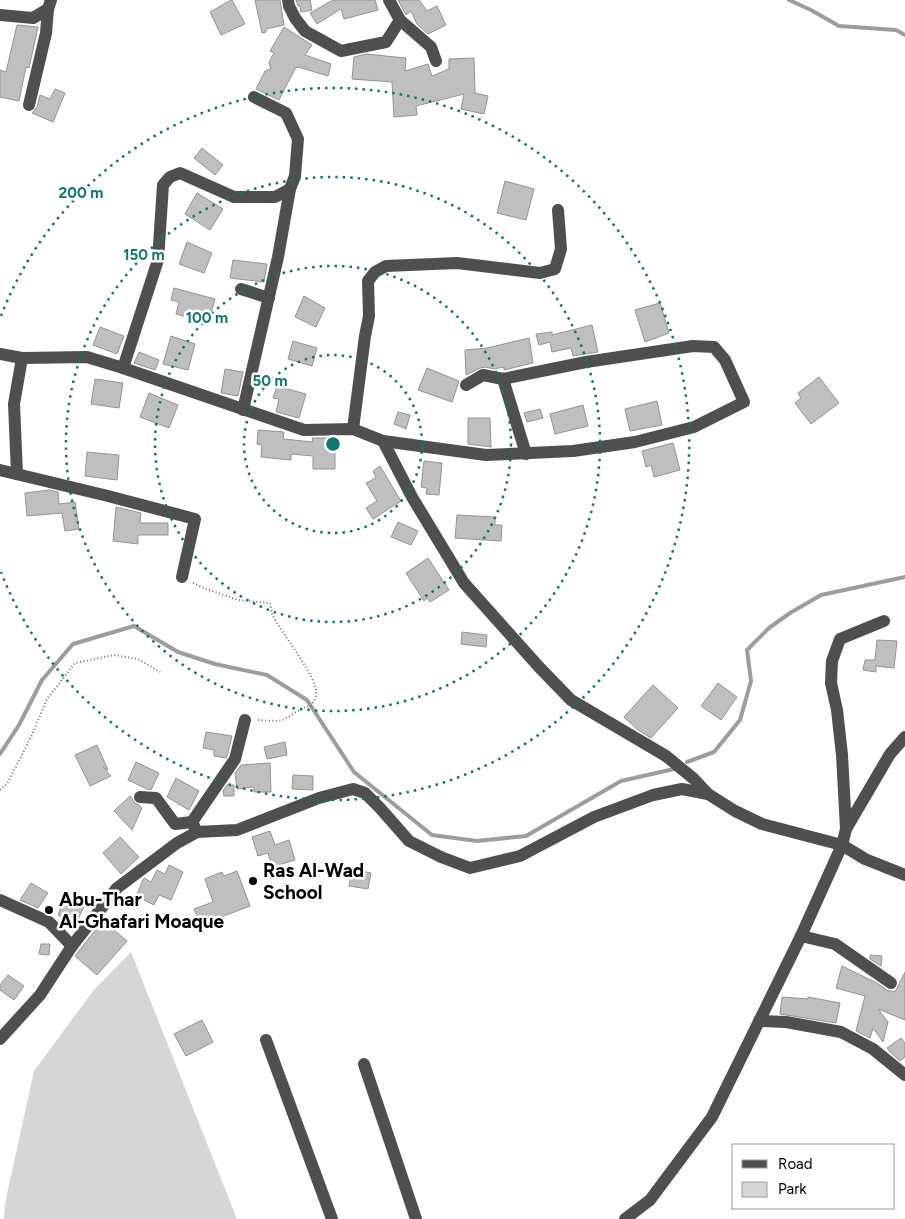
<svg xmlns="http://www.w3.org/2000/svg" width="905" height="1219" viewBox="0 0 905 1219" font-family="Figtree,sans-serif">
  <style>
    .green { fill: #d6d6d6 }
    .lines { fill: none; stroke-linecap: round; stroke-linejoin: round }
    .stream { stroke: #9d9d9d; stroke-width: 4 }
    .building { fill: #bfbfbf; stroke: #939393 }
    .path { stroke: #717171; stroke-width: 2; stroke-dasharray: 1 2.5; stroke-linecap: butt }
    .minor { stroke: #4f4f4f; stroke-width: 12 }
    .ring { fill: none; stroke: #0f766e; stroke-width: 2.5; stroke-dasharray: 2.5 5 }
    .poi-dot { fill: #000; stroke: #fff; stroke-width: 2 }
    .labels { text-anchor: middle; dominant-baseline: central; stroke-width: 5; stroke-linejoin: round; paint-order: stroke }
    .poi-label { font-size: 19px; font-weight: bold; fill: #000; stroke: #fff; text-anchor: start }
    .centre { fill: #0f766e; stroke: #fff; stroke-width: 2.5 }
    .ring-label { font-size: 15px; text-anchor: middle; font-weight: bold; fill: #0f766e; stroke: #fff; stroke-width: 5; stroke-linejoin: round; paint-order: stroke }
  </style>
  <rect width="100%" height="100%" fill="#fff"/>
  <!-- green -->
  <path class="green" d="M 131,952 L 237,1219 L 4,1219 L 5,1203 L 34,1071 L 93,991 Z"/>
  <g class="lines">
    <!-- stream -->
    <g class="stream">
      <path d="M 789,0 L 811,10 L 839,26 L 896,30 L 905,35"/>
      <path d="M 0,754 L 19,725 L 42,680 L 73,644 L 134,626 L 178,652 L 215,664 L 267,675 L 307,700 L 354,772 L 432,835 L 477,841 L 526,836 L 621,781 L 674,769"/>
      <path d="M 687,762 L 714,752 L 740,720 L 751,681 L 747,650 L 769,628 L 790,613 L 821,595 L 905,577"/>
    </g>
  </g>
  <!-- building -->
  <g class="building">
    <path d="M 231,0 L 232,0 L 245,24 L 221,35 L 210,12 Z"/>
    <path d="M 255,0 L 280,0 L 284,25 L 266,29 L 266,32 L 262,33 Z"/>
    <path d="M 296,0 L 310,0 L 312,10 L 301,12 L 300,6 L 298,6 Z"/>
    <path d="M 333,0 L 375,0 L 378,10 L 344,19 L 341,9 L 317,24 L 310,13 Z"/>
    <path d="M 398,0 L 419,0 L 427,11 L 437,6 L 446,25 L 428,34 L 417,24 L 411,11 L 406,15 Z"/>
    <path d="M 17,25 L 38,27 L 29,68 L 26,67 L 19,101 L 0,97 L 0,70 L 6,72 Z"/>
    <path d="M 284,27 L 312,45 L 305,55 L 331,64 L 328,76 L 298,67 L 297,68 L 296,67 L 279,100 L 256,89 L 265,71 L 271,69 L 269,62 L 274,53 L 270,51 Z"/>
    <path d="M 366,54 L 406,58 L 405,71 L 428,64 L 432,76 L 449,69 L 449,59 L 474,58 L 475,93 L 488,96 L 484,114 L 461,109 L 464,94 L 416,106 L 417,115 L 394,117 L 392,82 L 352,79 L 354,57 Z"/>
    <path d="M 55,89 L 65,93 L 53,122 L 32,113 L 37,107 L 40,95 L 50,99 Z"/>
    <path d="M 202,148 L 223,165 L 215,175 L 194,158 Z"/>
    <path d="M 505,181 L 534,189 L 526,220 L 497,213 Z"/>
    <path d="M 197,193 L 223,209 L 210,230 L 185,214 Z"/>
    <path d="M 187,242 L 212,253 L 204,273 L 179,264 Z"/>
    <path d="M 233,260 L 267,264 L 264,282 L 230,278 Z"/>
    <path d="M 174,288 L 215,299 L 208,323 L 176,314 L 179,302 L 171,300 Z"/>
    <path d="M 304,296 L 325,308 L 316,327 L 295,317 Z"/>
    <path d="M 660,303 L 669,333 L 645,342 L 635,310 Z"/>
    <path d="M 592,325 L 598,352 L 573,356 L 571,348 L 552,352 L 550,342 L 539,345 L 536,334 L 552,332 L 552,335 Z"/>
    <path d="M 100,327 L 124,336 L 117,354 L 93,345 Z"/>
    <path d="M 171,336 L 195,344 L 188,370 L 163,364 Z"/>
    <path d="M 529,338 L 533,363 L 504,370 L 504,367 L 494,369 L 485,367 L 480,368 L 466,375 L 465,350 L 487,348 Z"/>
    <path d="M 293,341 L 317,348 L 312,366 L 288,359 Z"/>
    <path d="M 139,352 L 159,360 L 155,370 L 134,363 Z"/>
    <path d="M 427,368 L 459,381 L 452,402 L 418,390 Z"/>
    <path d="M 225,369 L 243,372 L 238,396 L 221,393 Z"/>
    <path d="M 819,377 L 839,403 L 811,424 L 795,403 L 801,398 L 798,393 Z"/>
    <path d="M 95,379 L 123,383 L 119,408 L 91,404 Z"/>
    <path d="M 277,386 L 306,394 L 299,418 L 276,412 L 279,399 L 273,398 Z"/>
    <path d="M 149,393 L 178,405 L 169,428 L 140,417 Z"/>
    <path d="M 657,401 L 662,425 L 630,431 L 625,409 Z"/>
    <path d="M 583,405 L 588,426 L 555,434 L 550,414 Z"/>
    <path d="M 540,409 L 543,418 L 527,422 L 524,413 Z"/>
    <path d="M 398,412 L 410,415 L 406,429 L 394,424 Z"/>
    <path d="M 468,418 L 490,418 L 491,447 L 468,444 Z"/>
    <path d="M 258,430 L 284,432 L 283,439 L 313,442 L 312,438 L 335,438 L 335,469 L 313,469 L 313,456 L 291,454 L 291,460 L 261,457 L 262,445 L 257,444 Z"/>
    <path d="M 673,443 L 680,470 L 654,477 L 651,465 L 646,467 L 642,451 Z"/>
    <path d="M 87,452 L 119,455 L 117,480 L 85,476 Z"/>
    <path d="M 424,461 L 442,463 L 439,495 L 426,494 L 427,488 L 421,487 Z"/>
    <path d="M 380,466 L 401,501 L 373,519 L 366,508 L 377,501 L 366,483 L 376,478 L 373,471 Z"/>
    <path d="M 50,490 L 58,492 L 59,504 L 75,502 L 79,529 L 65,531 L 62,513 L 27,516 L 25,493 Z"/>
    <path d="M 116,507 L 141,513 L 140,523 L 168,523 L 168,535 L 138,535 L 138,544 L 113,541 Z"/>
    <path d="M 457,515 L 495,517 L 495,525 L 502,525 L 501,541 L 455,538 Z"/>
    <path d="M 398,522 L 418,531 L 411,545 L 391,537 Z"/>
    <path d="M 428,558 L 449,590 L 430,602 L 427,598 L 424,601 L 406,573 Z"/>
    <path d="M 462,632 L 487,635 L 486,647 L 461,644 Z"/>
    <path d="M 877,640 L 897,641 L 894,668 L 876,666 L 876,672 L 863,670 L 865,660 L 875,660 Z"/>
    <path d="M 718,683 L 737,697 L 721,720 L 701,706 Z"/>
    <path d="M 653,685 L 678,708 L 651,738 L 638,730 L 624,717 Z"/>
    <path d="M 206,732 L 232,736 L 227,756 L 226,758 L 214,756 L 214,750 L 203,748 Z"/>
    <path d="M 285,742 L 287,755 L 267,759 L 264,747 Z"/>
    <path d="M 97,745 L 108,770 L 103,767 L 111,776 L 90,786 L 75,755 Z"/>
    <path d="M 136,762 L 159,773 L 151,790 L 147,789 L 128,780 Z"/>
    <path d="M 270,763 L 271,792 L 254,792 L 254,787 L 237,789 L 235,773 L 241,765 Z"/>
    <path d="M 293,775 L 313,776 L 313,790 L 292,789 Z"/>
    <path d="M 176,778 L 199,791 L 189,810 L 167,797 Z"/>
    <path d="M 227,785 L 234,785 L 234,796 L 224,796 L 223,791 Z"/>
    <path d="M 130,796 L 135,803 L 139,805 L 142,808 L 132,830 L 114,811 Z"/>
    <path d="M 270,831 L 275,845 L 289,840 L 295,860 L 272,867 L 268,853 L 258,856 L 252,837 Z"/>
    <path d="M 120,837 L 139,857 L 121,874 L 103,853 Z"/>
    <path d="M 169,865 L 183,872 L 171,900 L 159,895 L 154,905 L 136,896 L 144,878 L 151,882 L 157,870 L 165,874 Z"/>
    <path d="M 352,869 L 371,873 L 368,889 L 349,886 Z"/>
    <path d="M 237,871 L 250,906 L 200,925 L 194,909 L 213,902 L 205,879 L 222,872 L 224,876 Z"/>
    <path d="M 31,883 L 48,893 L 38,908 L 20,900 Z"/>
    <path d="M 67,894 L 86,902 L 76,924 L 58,915 Z"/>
    <path d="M 103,921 L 127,941 L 97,975 L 75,956 L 89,938 Z"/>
    <path d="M 41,944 L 50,944 L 49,955 L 39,954 Z"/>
    <path d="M 870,955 L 882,956 L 881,966 L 870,959 Z"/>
    <path d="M 842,966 L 877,983 L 887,990 L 895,992 L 905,972 L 905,1020 L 878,1009 L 888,1022 L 883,1042 L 873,1028 L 870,1038 L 856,1031 L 865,996 L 836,988 Z"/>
    <path d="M 8,975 L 24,986 L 14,1000 L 0,990 L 0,985 Z"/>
    <path d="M 782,997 L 808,999 L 808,997 L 840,1003 L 836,1023 L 780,1014 Z"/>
    <path d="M 202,1020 L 213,1042 L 186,1056 L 174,1034 Z"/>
    <path d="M 901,1038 L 905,1043 L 905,1057 L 900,1061 L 891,1053 L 887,1048 Z"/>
  </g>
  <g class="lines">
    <!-- path -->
    <g class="path">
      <path d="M 193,583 L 206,589 L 238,600 L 270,603 C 271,606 271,611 272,614 C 280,632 320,679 316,696 C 316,699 312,703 311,706 C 300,707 292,716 282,720 C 275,722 265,720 257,720"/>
      <path d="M 0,790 L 7,784 L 32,735 L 47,699 L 75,663 L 114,655 L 138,659 L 160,672"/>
    </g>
    <!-- minor -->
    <g class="minor">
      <path d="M 288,0 L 289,6 L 295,18 L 305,31 L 341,51 L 386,42 L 400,20"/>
      <path d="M 389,0 L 400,20 L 431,47 L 436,61"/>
      <path d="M 0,15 L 33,18 L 48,9 L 51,0"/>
      <path d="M 29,105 L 46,33 L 48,9"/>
      <path d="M 241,289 L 269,298"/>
      <path d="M 0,354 L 22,358 L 87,357 L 123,368 L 304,430 L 353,429 L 383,441 L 412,497 L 464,583 L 539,667 L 571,700 L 666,756 L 694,779 L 708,794"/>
      <path d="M 123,368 L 158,260 L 163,185 L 170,177 L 180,173 L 234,197 L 275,197 L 290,189"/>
      <path d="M 503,379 L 526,454"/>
      <path d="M 243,410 L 278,257 L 290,189 L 295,176 L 298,139 L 286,113 L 254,97"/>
      <path d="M 353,429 L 365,336 L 369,316 L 368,281 L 375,272 L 386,266 L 457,263 L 540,273 L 555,269 L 561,249 L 558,210"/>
      <path d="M 383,441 L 486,455 L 573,451 L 635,442 L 694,427 L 744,402 L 725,360 L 714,347 L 693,346 L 586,362 L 503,379 L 483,375 L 466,385"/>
      <path d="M 0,470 L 108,496 L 195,519 L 182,577"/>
      <path d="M 17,474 L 14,404 L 22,358"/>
      <path d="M 140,797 L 156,798 L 175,824 L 192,822"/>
      <path d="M 846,829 L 842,755 L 837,710 L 831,683 L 832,661 L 840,639 L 884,621"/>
      <path d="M 197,832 L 192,822 L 235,759 L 245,720"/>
      <path d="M 0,900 L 49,922 L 72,946"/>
      <path d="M 801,936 L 835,944 L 891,983"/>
      <path d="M 759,1021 L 786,1022 L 841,1032 L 873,1049 L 905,1075"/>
      <path d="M 0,1039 L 40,995 L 72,946 L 117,888 L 177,843 L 197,832 L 237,830 L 319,798 L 353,789 L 365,793 L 380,808 L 409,841 L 441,857 L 470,868 L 520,856 L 594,817 L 653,795 L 682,789 L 708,794 L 735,811 L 762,824 L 842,845 L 865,859 L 905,875"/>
      <path d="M 266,1040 L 332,1219"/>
      <path d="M 364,1064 L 416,1219"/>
      <path d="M 625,1219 L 650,1200 L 712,1117 L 801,936 L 842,845 L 846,829 L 890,754 L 905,737"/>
    </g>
  </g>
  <!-- distance rings -->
  <g class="ring">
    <circle cx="333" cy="444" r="89"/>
    <circle cx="333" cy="444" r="178"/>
    <circle cx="333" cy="444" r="267"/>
    <path d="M1 316A356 356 0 1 1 1 572"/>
  </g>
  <!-- markers -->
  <g class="poi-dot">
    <circle cx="253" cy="881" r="5"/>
    <circle cx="49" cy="910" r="5"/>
  </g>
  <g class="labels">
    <!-- poi labels -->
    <g class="poi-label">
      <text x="263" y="870">Ras Al-Wad<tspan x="263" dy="22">School</tspan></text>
      <text x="59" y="899">Abu-Thar<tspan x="59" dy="22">Al-Ghafari Moaque</tspan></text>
    </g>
  </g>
  <circle cx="333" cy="444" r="8" class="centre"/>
  <g class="ring-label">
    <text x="81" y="198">200 m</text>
    <text x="144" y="260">150 m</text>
    <text x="207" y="323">100 m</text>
    <text x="270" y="386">50 m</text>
  </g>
  <!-- legend -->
  <rect x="732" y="1144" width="162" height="65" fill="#ffffff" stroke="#999999"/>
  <rect x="742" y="1160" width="25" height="8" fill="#4f4f4f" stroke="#999999"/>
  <text x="778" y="1169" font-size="15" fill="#000000">Road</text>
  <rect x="742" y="1182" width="25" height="15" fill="#d6d6d6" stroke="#999999"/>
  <text x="778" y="1194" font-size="15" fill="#000000">Park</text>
</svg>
